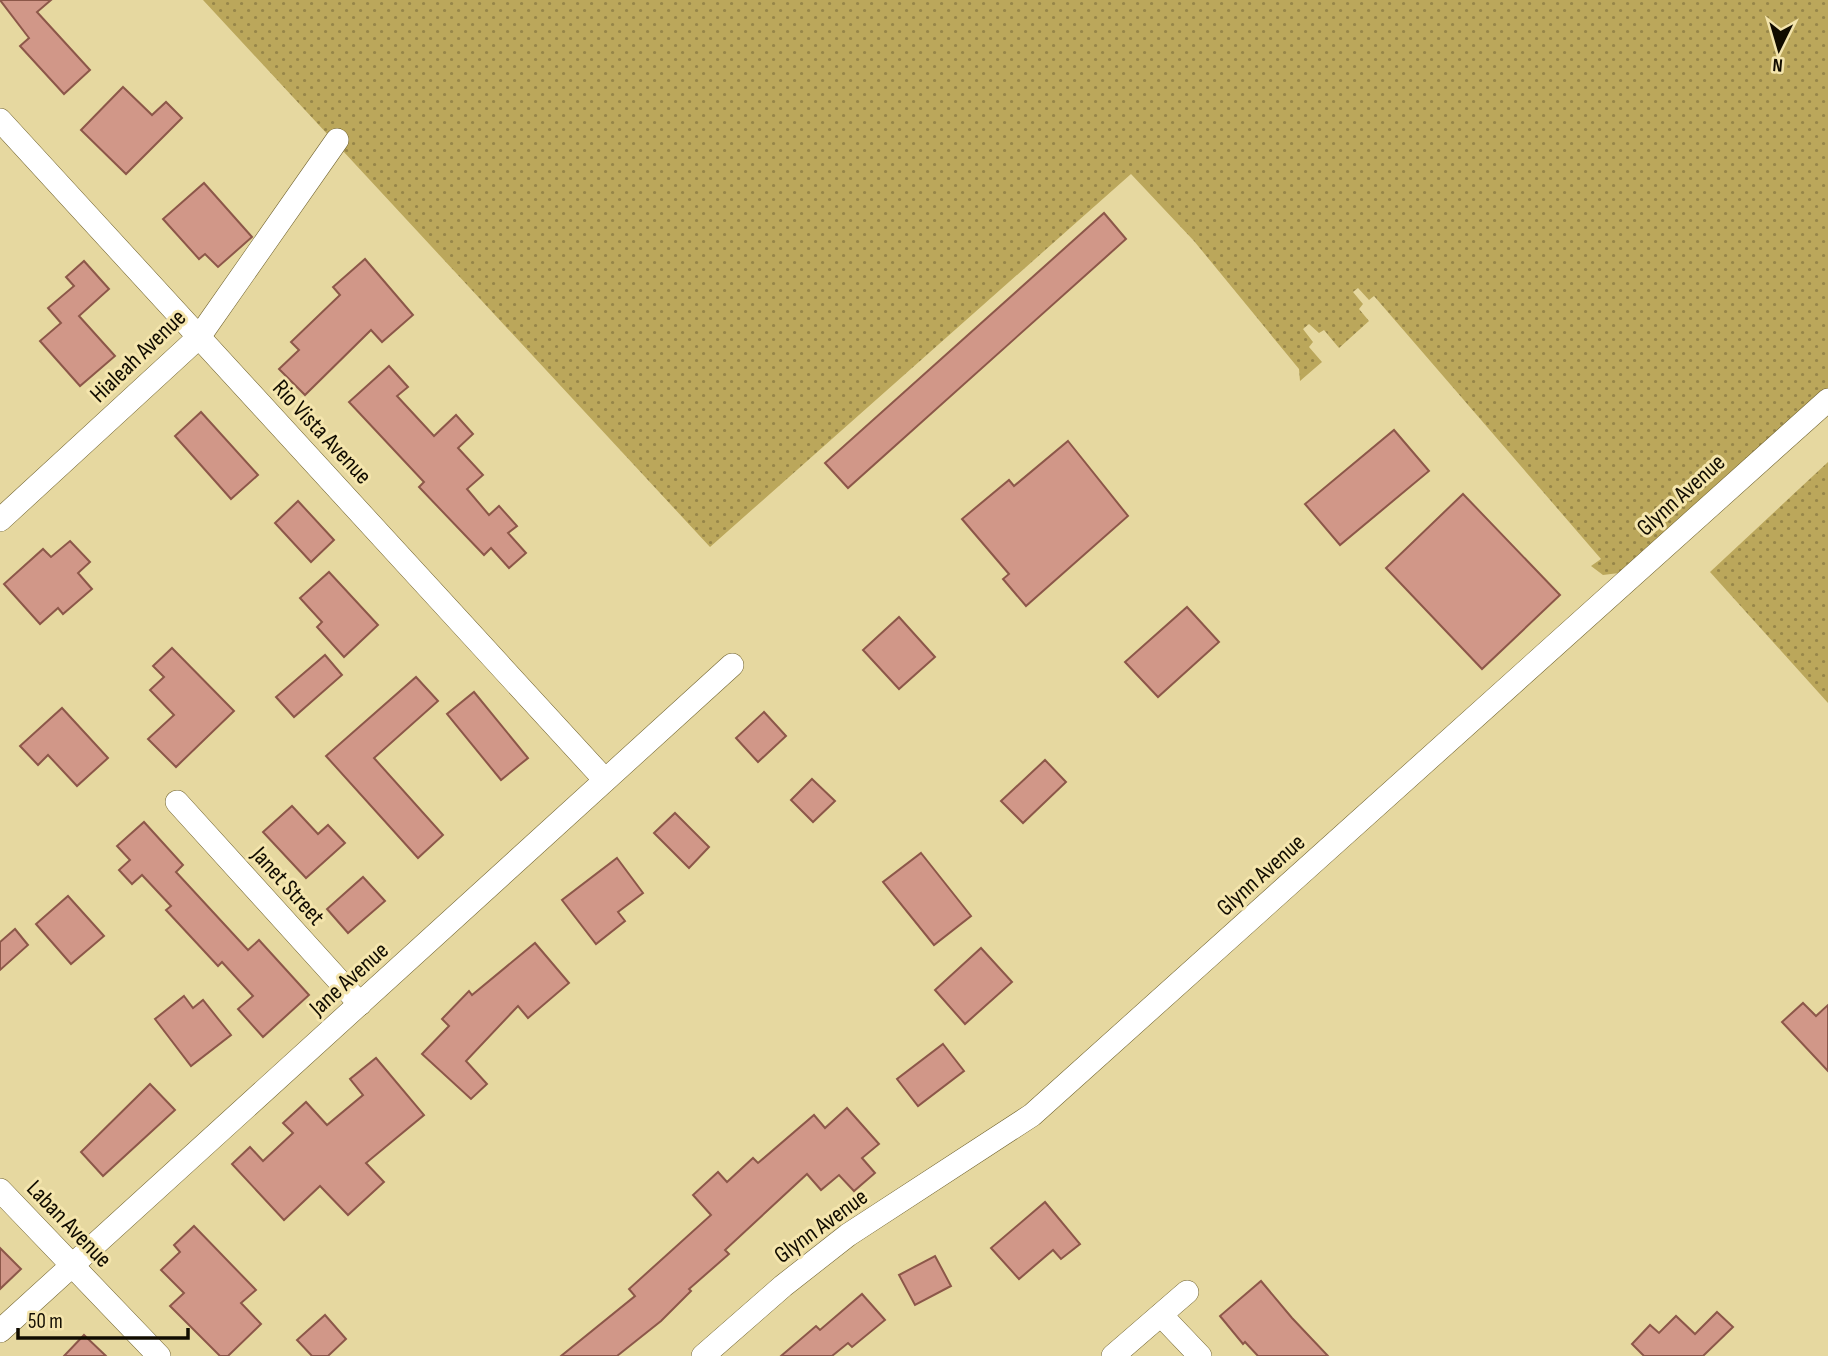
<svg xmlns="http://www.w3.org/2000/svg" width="1828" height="1356" viewBox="0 0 1828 1356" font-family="'Sofia Sans Condensed',sans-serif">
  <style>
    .grass { fill: url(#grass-dots) }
    .building { fill: #d19788; stroke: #8c5749; stroke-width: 2 }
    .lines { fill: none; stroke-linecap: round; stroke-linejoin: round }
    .minor-casing { stroke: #70622e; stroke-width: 24 }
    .minor { stroke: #fff; stroke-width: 23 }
    .labels { text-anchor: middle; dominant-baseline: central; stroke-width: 6; stroke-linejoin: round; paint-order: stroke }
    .street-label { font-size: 24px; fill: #110c00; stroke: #f4e5ad }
  </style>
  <defs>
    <pattern id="grass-dots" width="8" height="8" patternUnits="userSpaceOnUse" patternTransform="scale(1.75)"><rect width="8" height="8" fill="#bba75b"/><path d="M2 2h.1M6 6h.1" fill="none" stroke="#978649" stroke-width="1.8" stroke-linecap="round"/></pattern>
  </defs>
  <rect width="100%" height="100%" fill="#e6d8a0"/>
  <!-- grass -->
  <g class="grass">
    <path d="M 203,0 L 1828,0 L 1828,389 L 1627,572 L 1603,575 L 1591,566 L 1601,559 L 1374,296 L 1369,300 L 1358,288 L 1353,292 L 1363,304 L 1359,309 L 1369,321 L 1339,348 L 1324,330 L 1319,333 L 1309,324 L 1303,329 L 1313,342 L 1309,347 L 1322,362 L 1300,381 L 1299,369 L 1194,241 L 1131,174 L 710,547 Z"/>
    <path d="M 1828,462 L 1828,703 L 1710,572 Z"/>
  </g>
  <!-- building -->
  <g class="building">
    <path d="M 0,0 L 51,0 L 37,12 L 90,70 L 64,94 L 20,46 L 29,38 Z"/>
    <path d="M 123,87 L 152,115 L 166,102 L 182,118 L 126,174 L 81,130 Z"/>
    <path d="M 204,183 L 252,237 L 218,267 L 205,254 L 199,259 L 163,219 Z"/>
    <path d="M 1104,213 L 1126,239 L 848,488 L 825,463 Z"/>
    <path d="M 365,259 L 413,315 L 382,342 L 371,330 L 305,395 L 279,369 L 299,350 L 291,342 L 340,295 L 333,287 Z"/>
    <path d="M 84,261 L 109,289 L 79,316 L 115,356 L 80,386 L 40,341 L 61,323 L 48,308 L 74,286 L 66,277 Z"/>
    <path d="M 389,366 L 408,387 L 397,396 L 434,436 L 456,415 L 473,434 L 458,448 L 483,475 L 467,489 L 489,515 L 499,506 L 517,526 L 508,533 L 526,553 L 509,568 L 491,548 L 484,555 L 419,487 L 424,482 L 349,402 Z"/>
    <path d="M 201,412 L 258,475 L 231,499 L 175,436 Z"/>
    <path d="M 1394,430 L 1429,471 L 1340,545 L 1305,504 Z"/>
    <path d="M 1068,441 L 1128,516 L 1026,606 L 1003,579 L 1009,574 L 962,519 L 1009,480 L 1014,486 Z"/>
    <path d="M 1463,494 L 1560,595 L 1482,669 L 1386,568 Z"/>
    <path d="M 298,501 L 334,540 L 311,562 L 275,523 Z"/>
    <path d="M 70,541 L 90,562 L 78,573 L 92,589 L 63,614 L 58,608 L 40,624 L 4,584 L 43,549 L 51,557 Z"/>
    <path d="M 329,572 L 378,625 L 344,657 L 317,627 L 322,622 L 300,598 Z"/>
    <path d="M 1187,607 L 1219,642 L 1158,697 L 1125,662 Z"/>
    <path d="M 899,617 L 935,657 L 899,689 L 863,650 Z"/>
    <path d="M 172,648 L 234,711 L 176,767 L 148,739 L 174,715 L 150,690 L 164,677 L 153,666 Z"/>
    <path d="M 325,655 L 342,675 L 294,717 L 276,697 Z"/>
    <path d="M 416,677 L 438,701 L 374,758 L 443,835 L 418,858 L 326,756 Z"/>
    <path d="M 474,692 L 528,758 L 501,780 L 447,714 Z"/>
    <path d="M 62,708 L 108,758 L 77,786 L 48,755 L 38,765 L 20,746 Z"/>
    <path d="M 764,712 L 786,736 L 758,762 L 736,738 Z"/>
    <path d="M 1045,760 L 1066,782 L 1023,823 L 1001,801 Z"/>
    <path d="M 812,779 L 835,801 L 813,822 L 791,800 Z"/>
    <path d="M 292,806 L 318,834 L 328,825 L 345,843 L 306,878 L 263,832 Z"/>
    <path d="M 675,813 L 709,847 L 689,868 L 654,833 Z"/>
    <path d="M 144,822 L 183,865 L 176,872 L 248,950 L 259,940 L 309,995 L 263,1037 L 238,1009 L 253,996 L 222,962 L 218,966 L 166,910 L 171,906 L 142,875 L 132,884 L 119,870 L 130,860 L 117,846 Z"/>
    <path d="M 921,853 L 971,916 L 934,945 L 883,882 Z"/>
    <path d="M 617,858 L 643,893 L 618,912 L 625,921 L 596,944 L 562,900 Z"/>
    <path d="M 363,877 L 385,901 L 348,933 L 327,909 Z"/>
    <path d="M 68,896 L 104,936 L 71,964 L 36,924 Z"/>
    <path d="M 15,929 L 28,945 L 0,970 L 0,942 Z"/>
    <path d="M 535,943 L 569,983 L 528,1018 L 518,1006 L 466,1061 L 487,1084 L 471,1099 L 422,1054 L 449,1026 L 442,1019 L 469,991 L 472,995 Z"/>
    <path d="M 981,948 L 1012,982 L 965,1024 L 935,990 Z"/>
    <path d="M 184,996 L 193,1008 L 203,1000 L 231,1035 L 191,1066 L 155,1019 Z"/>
    <path d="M 1803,1003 L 1816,1016 L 1828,1005 L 1828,1071 L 1782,1022 Z"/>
    <path d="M 943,1044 L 964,1071 L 918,1106 L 897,1079 Z"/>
    <path d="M 376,1058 L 424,1115 L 366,1163 L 384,1182 L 348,1215 L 320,1186 L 284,1220 L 232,1164 L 250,1147 L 263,1161 L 293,1133 L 283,1123 L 306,1102 L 327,1125 L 363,1095 L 350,1079 Z"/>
    <path d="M 150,1084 L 175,1110 L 103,1176 L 81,1152 Z"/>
    <path d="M 847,1108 L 879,1144 L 862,1158 L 875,1173 L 854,1191 L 839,1175 L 821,1190 L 807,1174 L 725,1250 L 729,1254 L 689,1289 L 691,1291 L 661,1321 L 617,1356 L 561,1356 L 635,1296 L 629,1289 L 711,1215 L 693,1195 L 718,1172 L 727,1182 L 753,1158 L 758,1163 L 814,1115 L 825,1128 Z"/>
    <path d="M 1045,1202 L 1080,1244 L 1061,1259 L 1053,1250 L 1019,1279 L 991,1248 Z"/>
    <path d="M 194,1226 L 256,1290 L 241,1303 L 261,1324 L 228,1356 L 220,1356 L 170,1306 L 184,1293 L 161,1270 L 180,1252 L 174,1245 Z"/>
    <path d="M 0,1248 L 21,1269 L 0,1289 Z"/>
    <path d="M 935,1256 L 951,1286 L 915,1305 L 899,1275 Z"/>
    <path d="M 1261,1281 L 1292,1318 L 1328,1356 L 1258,1356 L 1245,1342 L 1243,1344 L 1220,1316 Z"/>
    <path d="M 862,1294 L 885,1320 L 852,1347 L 848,1343 L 832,1356 L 781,1356 L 816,1326 L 820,1330 Z"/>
    <path d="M 1717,1312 L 1733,1327 L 1703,1356 L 1644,1356 L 1632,1344 L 1650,1325 L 1659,1333 L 1676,1316 L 1695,1334 Z"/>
    <path d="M 325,1315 L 346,1339 L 328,1356 L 312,1356 L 297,1340 Z"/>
    <path d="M 84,1335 L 106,1356 L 64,1356 Z"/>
  </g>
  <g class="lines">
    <!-- minor casing -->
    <g class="minor-casing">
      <g id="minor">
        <path d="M 0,120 L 605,780"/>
        <path d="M 0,520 L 199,337 L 337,140"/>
        <path d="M 177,802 L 360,1004"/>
        <path d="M 0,1190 L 159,1356"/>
        <path d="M 1161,1315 L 1200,1356"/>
        <path d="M 0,1331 L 732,665"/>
        <path d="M 703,1356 L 783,1286 L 848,1235 L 1032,1115 L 1828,400"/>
        <path d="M 1113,1356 L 1187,1292"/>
      </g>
    </g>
    <!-- minor -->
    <use href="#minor" class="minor"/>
  </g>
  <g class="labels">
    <!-- street labels -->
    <g class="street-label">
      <text transform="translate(138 356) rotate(-44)">Hialeah Avenue</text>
      <text transform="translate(322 432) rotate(47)">Rio Vista Avenue</text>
      <text transform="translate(1681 495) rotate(-42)">Glynn Avenue</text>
      <text transform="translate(1261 875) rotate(-42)">Glynn Avenue</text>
      <text transform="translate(288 886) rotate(48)">Janet Street</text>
      <text transform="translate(349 979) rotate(-42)">Jane Avenue</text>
      <text transform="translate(69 1224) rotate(46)">Laban Avenue</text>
      <text transform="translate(821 1226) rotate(-36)">Glynn Avenue</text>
    </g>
  </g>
  <!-- north arrow -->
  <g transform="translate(1779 49) rotate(185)" stroke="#f4e5ad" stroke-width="5" paint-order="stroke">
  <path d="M0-5L12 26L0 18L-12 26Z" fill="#110c00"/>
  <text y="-10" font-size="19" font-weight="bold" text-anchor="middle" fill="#110c00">N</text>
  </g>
  <!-- scale -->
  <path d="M18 1328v10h170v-10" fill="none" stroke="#110c00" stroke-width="3.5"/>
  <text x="28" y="1328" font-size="21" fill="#110c00" stroke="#f4e5ad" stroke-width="5" paint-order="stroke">50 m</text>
</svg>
